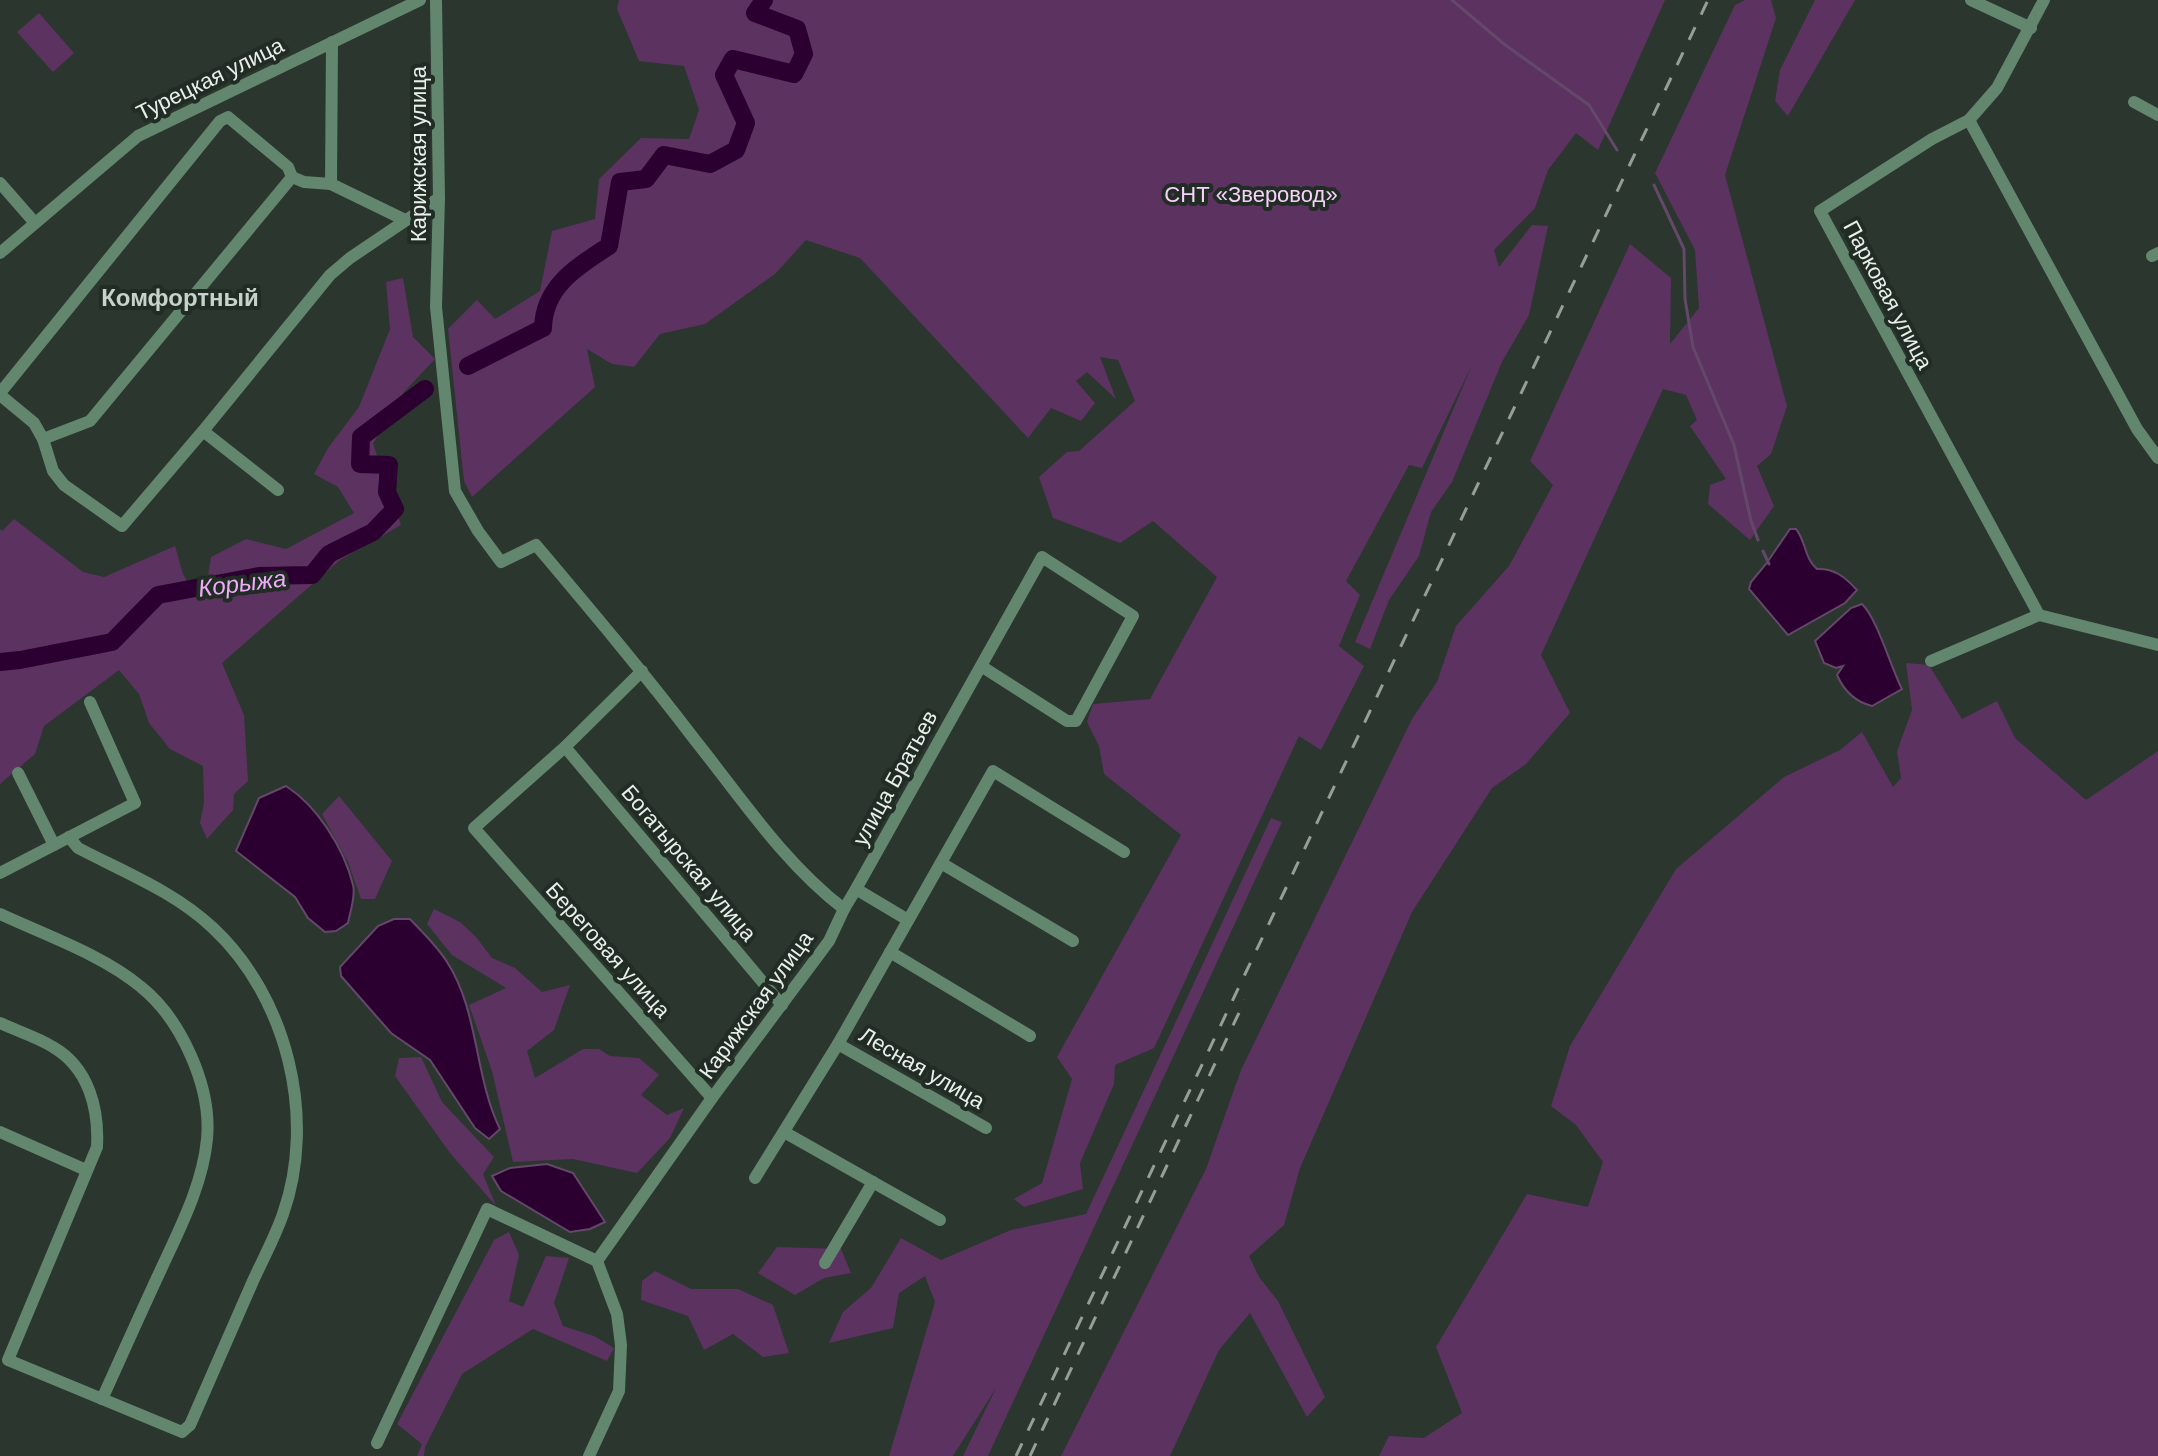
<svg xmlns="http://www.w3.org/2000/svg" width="2158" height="1456" viewBox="0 0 2158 1456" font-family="Helvetica,sans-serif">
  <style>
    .green { fill: #5c3261 }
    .water { fill: #2b0031; stroke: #644869; stroke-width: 2 }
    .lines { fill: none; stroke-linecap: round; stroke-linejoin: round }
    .stream { stroke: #644869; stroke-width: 3 }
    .river { stroke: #2b0031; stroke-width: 18 }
    .street { stroke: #62876e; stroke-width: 12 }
    .rail { stroke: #959e97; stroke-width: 3; stroke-dasharray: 14 14; stroke-linecap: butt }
    .labels { text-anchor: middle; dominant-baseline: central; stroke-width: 8; stroke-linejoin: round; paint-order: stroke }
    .street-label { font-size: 22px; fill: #e9f0eb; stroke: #212c24 }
    .park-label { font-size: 22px; fill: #f5d2f8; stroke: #212c24 }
    .neighbourhood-label { font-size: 24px; font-weight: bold; fill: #c6d3ca; stroke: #212c24 }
    .water-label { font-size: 24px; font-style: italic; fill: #efacf8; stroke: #212c24 }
  </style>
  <rect width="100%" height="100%" fill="#2b362e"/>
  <!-- green -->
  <g class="green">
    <path d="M 619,0 L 1665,0 L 1598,150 L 1576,133 L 1548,170 L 1535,208 L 1494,250 L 1499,267 L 1532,225 L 1548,226 L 1529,315 L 1502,362 L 1452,482 L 1431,512 L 1419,556 L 1389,600 L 1370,649 L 1355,642 L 1472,365 L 1422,468 L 1409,465 L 1346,581 L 1360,595 L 1339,646 L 1364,666 L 1321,750 L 1299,736 L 1154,1048 L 1115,1065 L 1114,1084 L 1080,1163 L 1083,1189 L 1024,1207 L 1014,1199 L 1042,1183 L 1072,1079 L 1057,1057 L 1181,835 L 1104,774 L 1099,746 L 1087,722 L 1093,704 L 1150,699 L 1217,577 L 1153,521 L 1120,543 L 1053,518 L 1039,477 L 1067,452 L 1079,451 L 1135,401 L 1118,360 L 1100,357 L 1116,399 L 1087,372 L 1076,381 L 1095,403 L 1081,421 L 1051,408 L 1028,438 L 860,258 L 806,240 L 775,274 L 705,324 L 660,334 L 634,367 L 612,364 L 587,349 L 595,387 L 472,497 L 464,481 L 448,329 L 477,300 L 495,319 L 540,291 L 552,231 L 595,219 L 599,179 L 641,138 L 689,139 L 699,110 L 684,66 L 639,61 L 617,9 Z"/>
    <path d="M 1745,0 L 1771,0 L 1776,18 L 1725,175 L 1787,406 L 1771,454 L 1757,466 L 1774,506 L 1750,540 L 1708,504 L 1710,485 L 1726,479 L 1690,426 L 1697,420 L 1686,395 L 1663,389 L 1541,655 L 1570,713 L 1526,764 L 1492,788 L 1412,912 L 1300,1168 L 1284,1225 L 1249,1256 L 1259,1277 L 1278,1301 L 1325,1397 L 1307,1417 L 1250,1313 L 1219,1350 L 1170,1456 L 1061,1456 L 1206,1169 L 1241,1070 L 1412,719 L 1437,682 L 1456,626 L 1509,566 L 1553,485 L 1530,461 L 1630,244 L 1671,278 L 1670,344 L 1699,308 L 1695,250 L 1655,173 L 1735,5 Z"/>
    <path d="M 1815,0 L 1855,0 L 1788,116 L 1775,101 L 1780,70 Z"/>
    <path d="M 39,13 L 74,53 L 53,72 L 17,32 Z"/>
    <path d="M 403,278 L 413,337 L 435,359 L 404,392 L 373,444 L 401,525 L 340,560 L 222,663 L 244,715 L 248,781 L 234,794 L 233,810 L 207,839 L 200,823 L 204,803 L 203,766 L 170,749 L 149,723 L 139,694 L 119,670 L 44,726 L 35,754 L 0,784 L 0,529 L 2,531 L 14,519 L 83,572 L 104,577 L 175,546 L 183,574 L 196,597 L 205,596 L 211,557 L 246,539 L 286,549 L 354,513 L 338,487 L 314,474 L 328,448 L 359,407 L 390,329 L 386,282 Z"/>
    <path d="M 1906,663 L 1929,665 L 1962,719 L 1997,701 L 2015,738 L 2086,800 L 2158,751 L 2158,1456 L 1379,1456 L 1389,1436 L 1424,1438 L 1462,1413 L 1436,1347 L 1527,1194 L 1588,1207 L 1603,1162 L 1576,1125 L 1551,1106 L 1570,1046 L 1676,869 L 1784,777 L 1840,750 L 1862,732 L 1893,787 L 1901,778 L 1897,751 L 1912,710 Z"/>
    <path d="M 339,796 L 392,861 L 375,899 L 361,899 L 348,862 L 322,814 Z"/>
    <path d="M 1271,818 L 1282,822 L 988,1456 L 963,1456 L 996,1388 L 953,1456 L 889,1456 L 935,1302 L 925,1276 L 899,1293 L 893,1328 L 829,1343 L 843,1312 L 871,1288 L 901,1238 L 941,1260 L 1011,1230 L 1086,1214 Z"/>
    <path d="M 434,909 L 460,922 L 476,937 L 492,958 L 515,968 L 542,992 L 570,985 L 554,1030 L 527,1051 L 535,1078 L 583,1049 L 599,1049 L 610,1056 L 639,1058 L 659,1075 L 641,1095 L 667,1115 L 684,1108 L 670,1138 L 637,1173 L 573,1159 L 513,1162 L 492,1071 L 469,1005 L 506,988 L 452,955 L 427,924 Z"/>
    <path d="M 421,1057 L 442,1102 L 494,1157 L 483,1174 L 496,1206 L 450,1153 L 395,1076 L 399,1058 Z"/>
    <path d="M 509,1232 L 519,1255 L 509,1301 L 523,1307 L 546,1256 L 569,1258 L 554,1303 L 563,1326 L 594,1336 L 614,1348 L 607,1361 L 533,1329 L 462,1374 L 425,1447 L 424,1456 L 417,1456 L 422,1444 L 397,1424 L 494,1240 Z"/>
    <path d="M 777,1247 L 841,1249 L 851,1273 L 824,1278 L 795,1295 L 758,1273 Z"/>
    <path d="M 655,1271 L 691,1289 L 738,1289 L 773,1305 L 789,1353 L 763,1357 L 733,1334 L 704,1350 L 688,1316 L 641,1300 L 642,1281 Z"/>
  </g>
  <!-- water -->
  <g class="water">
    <path d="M 1790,529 L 1796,529 C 1806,541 1804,558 1817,569 C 1834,568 1845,577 1857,590 L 1845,603 L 1788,635 L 1749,589 L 1751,582 L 1766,564 Z"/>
    <path d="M 1862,604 C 1877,618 1891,668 1902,689 L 1872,706 C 1856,702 1844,691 1837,675 L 1843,666 L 1836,668 L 1824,663 L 1815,641 L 1851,608 Z"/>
    <path d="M 286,786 C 317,806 344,848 353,885 C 356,896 350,912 348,923 L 336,931 L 325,932 L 308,918 L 295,897 L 236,851 L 259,798 Z"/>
    <path d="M 394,919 L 410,919 C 422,932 437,946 447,962 C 479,1011 474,1076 500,1129 L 489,1139 L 475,1128 L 430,1060 L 391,1033 L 341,976 L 340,967 L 378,926 Z"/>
    <path d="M 547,1164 L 573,1173 L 605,1222 L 590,1229 L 570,1232 L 501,1191 L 492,1176 L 510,1168 Z"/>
  </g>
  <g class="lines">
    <!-- stream -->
    <g class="stream">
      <path d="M 1452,0 L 1504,44 L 1589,105 L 1617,150"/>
      <path d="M 1654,185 L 1684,249 L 1685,299 L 1693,347 L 1734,445 L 1751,521 L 1758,540"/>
      <path d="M 1763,551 L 1769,564"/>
    </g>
    <!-- river -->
    <g class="river">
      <path d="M 468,366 L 543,328 C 544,286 577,267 609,246 L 620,182 L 646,179 L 664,155 L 710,164 L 736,150 L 746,123 L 724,75 L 733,59 L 794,74 L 804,54 L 797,29 L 755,13 L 764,0"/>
      <path d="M 0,662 L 20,660 L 112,642 L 158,595 L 259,576 L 312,575 L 329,554 L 373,532 L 395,509 L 387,492 L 389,465 L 360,464 L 361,437 L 425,389"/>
    </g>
    <!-- street -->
    <g class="street">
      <path d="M 436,0 L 439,198 L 436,307 L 455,491 L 478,531 L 501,562 L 536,545 C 590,609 644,673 695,740 C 742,799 784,863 844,909 L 829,941 L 712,1098 L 597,1261"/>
      <path d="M 1971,0 L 2031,28"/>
      <path d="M 2044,0 L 1997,88 L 1969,120 L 1932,139 L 1820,211 L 2039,615 L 2158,645"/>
      <path d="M 2134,102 L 2158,115"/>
      <path d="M 1969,120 L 2137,429 L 2158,458"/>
      <path d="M 0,183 L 35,223"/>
      <path d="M 331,184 L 332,42"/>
      <path d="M 0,253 L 138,136 L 420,0"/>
      <path d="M 2152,256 L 2158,253"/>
      <path d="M 0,393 L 220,121 L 228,117 L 288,167 L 292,177 L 304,182 L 331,184 L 405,220"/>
      <path d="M 0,395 L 34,423 L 43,439 L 53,471 L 64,485 L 122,526 L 203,431 L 330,275 L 350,258 L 439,198"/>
      <path d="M 203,431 L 278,490"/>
      <path d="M 43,439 L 90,421 L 292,177"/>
      <path d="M 1931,661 L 2039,615"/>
      <path d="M 642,671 L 565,747 L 474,828 L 712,1098"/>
      <path d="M 565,747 L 782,1005"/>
      <path d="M 18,773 L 54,845"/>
      <path d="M 941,863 L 1073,941"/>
      <path d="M 0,873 L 135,803 L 90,702"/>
      <path d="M 856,889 L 908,920"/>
      <path d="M 844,909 L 856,889 L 1042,557 L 1133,616 L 1076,721 L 1067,721 L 981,666"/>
      <path d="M 0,914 C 45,935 103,955 141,987 C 181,1019 212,1087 207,1139 C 203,1183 181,1226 163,1265 C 142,1310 122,1355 102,1399"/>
      <path d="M 890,952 L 1030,1036"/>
      <path d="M 0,1023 C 17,1031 37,1037 53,1047 C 89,1068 99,1109 97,1147 L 8,1360 L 182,1432 L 190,1425 C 211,1377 232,1329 253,1281 C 263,1259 275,1237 283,1214 C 317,1118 287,997 213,928 C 175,892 124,872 78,848 L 69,837"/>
      <path d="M 838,1044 L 986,1128"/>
      <path d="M 0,1132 L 86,1170"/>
      <path d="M 784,1132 L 940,1220"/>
      <path d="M 755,1178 L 838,1044 L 993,771 L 1124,852"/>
      <path d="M 825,1263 L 873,1182"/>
      <path d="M 377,1443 L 487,1209 L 597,1261 L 617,1314 L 621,1345 L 619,1391 L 589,1456"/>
    </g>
    <!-- rail -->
    <g class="rail">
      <path d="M 1016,1456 L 1708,0"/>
      <path d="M 1030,1456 L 1245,1000"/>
    </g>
  </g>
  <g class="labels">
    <!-- street labels -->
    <g class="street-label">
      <text transform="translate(210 79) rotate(-26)">Турецкая улица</text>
      <text transform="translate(418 154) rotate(-90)">Карижская улица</text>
      <text transform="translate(1888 295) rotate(62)">Парковая улица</text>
      <text transform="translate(895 778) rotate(-61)">улица Братьев</text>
      <text transform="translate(689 863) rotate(50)">Богатырская улица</text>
      <text transform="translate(608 950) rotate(48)">Береговая улица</text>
      <text transform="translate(756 1005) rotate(-54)">Карижская улица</text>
      <text transform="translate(922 1068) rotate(30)">Лесная улица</text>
    </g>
    <!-- park labels -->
    <g class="park-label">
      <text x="1251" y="194">СНТ «Зверовод»</text>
    </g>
    <!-- neighbourhood labels -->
    <g class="neighbourhood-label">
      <text x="180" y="297">Комфортный</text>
    </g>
    <!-- water labels -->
    <g class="water-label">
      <text transform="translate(242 583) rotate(-7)">Корыжа</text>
    </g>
  </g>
</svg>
